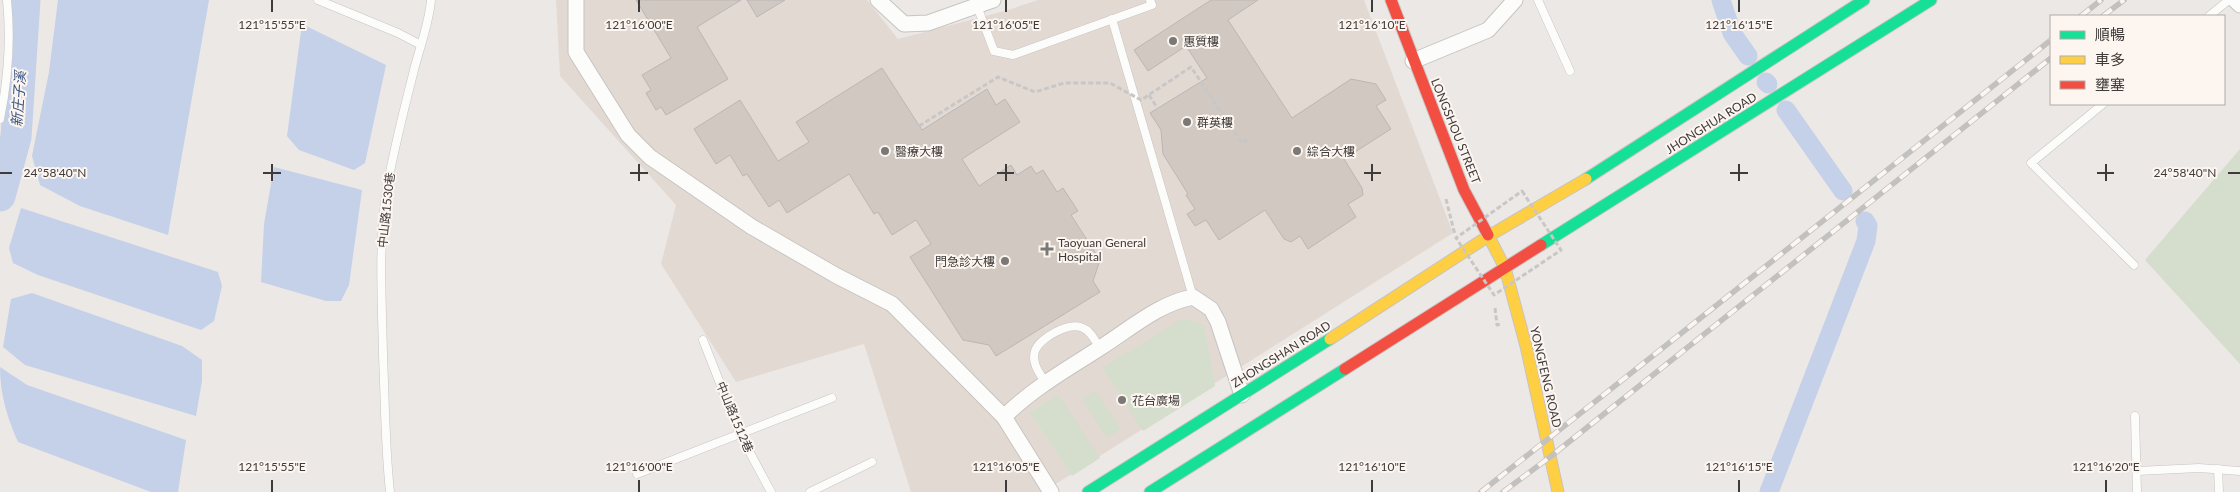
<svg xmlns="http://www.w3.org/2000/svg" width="2240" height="492" viewBox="0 0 2240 492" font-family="Lato,'Noto Sans TC',sans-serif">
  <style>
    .built { fill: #e3d9d3 }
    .green { fill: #d5decc }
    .water { fill: #c4d1e8 }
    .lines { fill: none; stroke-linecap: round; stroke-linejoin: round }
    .canal { stroke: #c4d1e8; stroke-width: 19 }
    .river { stroke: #c4d1e8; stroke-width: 31 }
    .building { fill: #d0c8c1; stroke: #bab7b5 }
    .lane-casing { stroke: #c7c4c2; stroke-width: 9 }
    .street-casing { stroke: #c7c4c2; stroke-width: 17 }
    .fast-casing { stroke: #c7c4c2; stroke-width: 13 }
    .slow-casing { stroke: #c7c4c2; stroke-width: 13 }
    .jam-casing { stroke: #c7c4c2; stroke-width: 13 }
    .path { stroke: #c8c7c6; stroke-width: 3; stroke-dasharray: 5 2.5; stroke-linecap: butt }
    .lane { stroke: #fcfcfb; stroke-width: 8 }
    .street { stroke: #fcfcfb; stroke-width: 15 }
    .fast { stroke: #16e098; stroke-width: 11 }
    .slow { stroke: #ffcf43; stroke-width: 11 }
    .jam { stroke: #f24e42; stroke-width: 11 }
    .rail-casing { stroke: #c2c1c0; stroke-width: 5.5 }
    .rail { stroke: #fcf5f0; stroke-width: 4; stroke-dasharray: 11; stroke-linecap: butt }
    .path-bridge { stroke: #c8c7c6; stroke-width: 3; stroke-dasharray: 5 2.5; stroke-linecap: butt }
    .ticks { fill: none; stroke: #3e3b3a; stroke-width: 2 }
    .poi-dot { fill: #7b7876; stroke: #fcf5f0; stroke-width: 2 }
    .labels { text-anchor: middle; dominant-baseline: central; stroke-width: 4; stroke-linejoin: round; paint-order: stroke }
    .poi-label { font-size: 12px; fill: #3e3b3a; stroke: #fcf5f0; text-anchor: start }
    .street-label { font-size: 12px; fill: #3e3b3a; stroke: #fcf5f0 }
    .water-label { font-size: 14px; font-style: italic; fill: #385482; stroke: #fcf5f0 }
    .ticks-label { font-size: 12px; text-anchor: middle; fill: #3e3b3a; stroke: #fcf5f0; stroke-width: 4; stroke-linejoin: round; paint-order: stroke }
  </style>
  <rect width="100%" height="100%" fill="#ece8e5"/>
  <!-- built -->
  <path class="built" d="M 556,0 L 867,0 L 898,39 L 1008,10 L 1038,0 L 1364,0 L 1453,233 L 1043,492 L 911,492 L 864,344 L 736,382 L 661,264 L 676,205 L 560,76 Z"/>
  <!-- green -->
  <g class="green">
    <path d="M 2240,149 L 2240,364 L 2145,260 Z"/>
    <path d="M 1183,318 L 1204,325 L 1215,386 L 1143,431 L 1102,368 Z"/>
    <path d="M 1095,390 L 1121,429 L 1107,438 L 1082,399 Z"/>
    <path d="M 1058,394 L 1100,458 L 1072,476 L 1030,413 Z"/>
  </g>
  <!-- water -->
  <g class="water">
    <path d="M 58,0 L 209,0 L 168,235 L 80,206 L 40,185 L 32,156 L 49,72 Z"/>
    <path d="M 302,24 L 386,65 L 365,163 L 354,170 L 299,150 L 287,136 Z"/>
    <path d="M 274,167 L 362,190 L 349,285 L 341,301 L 326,301 L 261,282 L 264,224 Z"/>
    <path d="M 21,208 L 218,272 L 222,286 L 214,321 L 201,330 L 38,275 L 13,263 L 9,248 Z"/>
    <path d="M 32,293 L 182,346 L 202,360 L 202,381 L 196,416 L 25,365 L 3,347 L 11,299 Z"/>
    <path d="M 0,367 L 27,385 L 186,440 L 178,492 L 151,492 L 18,442 C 7,417 0,394 0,367 Z"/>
  </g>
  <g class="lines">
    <!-- canal -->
    <g class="canal">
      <path d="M 1721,0 L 1732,33 L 1748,56"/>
      <path d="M 1766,82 L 1768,84"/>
      <path d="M 1786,110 L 1843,191"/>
      <path d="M 1769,492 L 1866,241 L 1868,226 L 1865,221"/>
    </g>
    <!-- river -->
    <path class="river" d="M 0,196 L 16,137 L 25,0"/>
  </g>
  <!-- building -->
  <g class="building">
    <path d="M 636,0 L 741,0 L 697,27 L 728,79 L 666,115 L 661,107 L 656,110 L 646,93 L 651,90 L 642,75 L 671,58 Z"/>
    <path d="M 747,0 L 785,0 L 757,17 Z"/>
    <path d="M 1211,0 L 1258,0 L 1228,20 L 1292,118 L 1351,79 L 1376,84 L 1386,100 L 1376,106 L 1391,129 L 1344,159 L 1362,188 L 1363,195 L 1348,204 L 1356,217 L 1308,249 L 1300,236 L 1291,242 L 1284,239 L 1265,210 L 1219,240 L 1206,220 L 1195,226 L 1187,214 L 1195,209 L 1186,195 L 1188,194 L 1163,154 L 1161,130 L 1150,113 L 1207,78 L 1186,46 L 1148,71 L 1134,50 Z"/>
    <path d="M 882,68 L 922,130 L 987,89 L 996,105 L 1005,99 L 1020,122 L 962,159 L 979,186 L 1011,165 L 1017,175 L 1031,166 L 1036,174 L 1043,170 L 1057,192 L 1063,188 L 1078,211 L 1071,215 L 1100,260 L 1093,281 L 1100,292 L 996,356 L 989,345 L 963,340 L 910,257 L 931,244 L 916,220 L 892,235 L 878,212 L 874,214 L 849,174 L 787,213 L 779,200 L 769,207 L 747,174 L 743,176 L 730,155 L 716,164 L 694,129 L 740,100 L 778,161 L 809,142 L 796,122 Z"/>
  </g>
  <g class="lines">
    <!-- lane casing -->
    <g class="lane-casing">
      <g id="lane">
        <path d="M 318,0 L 398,33 L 421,45"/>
        <path d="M 1538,0 L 1570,71"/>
        <path d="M 977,6 L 994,51 L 1013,55 L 1152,5 L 1150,0"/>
        <path d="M 2209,16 L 2229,0"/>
        <path d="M 1112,19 L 1193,297"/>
        <path d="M 2103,104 L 2031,163 L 2134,265"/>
        <path d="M 0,119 C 8,80 11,40 7,0"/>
        <path d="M 703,340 L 740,434 L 771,492"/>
        <path d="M 1046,383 C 1040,374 1031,363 1035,351 C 1039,338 1070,321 1083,328 C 1091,331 1095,341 1100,348"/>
        <path d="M 2135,416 L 2137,492"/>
        <path d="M 2218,469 L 2219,492"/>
        <path d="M 2137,471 L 2199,468 L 2240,471"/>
        <path d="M 637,474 L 832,398"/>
        <path d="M 390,492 C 385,446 385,401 383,355 C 382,300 378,243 387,188 C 394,148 404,109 414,70 C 420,46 429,24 431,0"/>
        <path d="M 810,492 L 872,462"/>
      </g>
    </g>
    <!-- street casing -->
    <g class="street-casing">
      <g id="street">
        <path d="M 576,0 L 576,52 L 628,135 L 650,157 L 752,227 L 837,276 L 892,304 L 1004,417 L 1051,492"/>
        <path d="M 878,0 L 904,24 L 928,23 L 993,0"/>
        <path d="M 2235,0 L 2240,5"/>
        <path d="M 1413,61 L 1488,30 L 1515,0"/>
        <path d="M 1004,417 C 1033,388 1069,368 1103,346 C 1131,328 1160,303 1193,297 L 1211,309 L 1218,322 L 1242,395"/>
      </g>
    </g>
    <!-- fast casing -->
    <g class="fast-casing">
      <g id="fast">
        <path d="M 1586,179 L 1864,0"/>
        <path d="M 1541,245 L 1931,0"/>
        <path d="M 1088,492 L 1330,339"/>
        <path d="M 1150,492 L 1345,369"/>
      </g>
    </g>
    <!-- slow casing -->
    <g class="slow-casing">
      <g id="slow">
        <path d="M 1488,235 L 1505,268 L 1526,346 L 1558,492"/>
        <path d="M 1330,339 L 1487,237 L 1586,179"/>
      </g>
    </g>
    <!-- jam casing -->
    <g class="jam-casing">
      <g id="jam">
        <path d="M 1391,0 L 1464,190 L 1488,235"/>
        <path d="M 1345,369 L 1541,245"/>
      </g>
    </g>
    <!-- path -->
    <g class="path">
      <path d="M 1149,95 L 1158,109"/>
      <path d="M 1446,199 L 1455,235"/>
      <path d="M 1495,308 L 1497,325 L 1501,324"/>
    </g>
    <!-- lane -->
    <use href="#lane" class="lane"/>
    <!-- street -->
    <use href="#street" class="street"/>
    <!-- fast -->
    <use href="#fast" class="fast"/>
    <!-- slow -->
    <use href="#slow" class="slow"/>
    <!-- jam -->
    <use href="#jam" class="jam"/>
    <!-- rail casing -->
    <g class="rail-casing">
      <g id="rail">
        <path d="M 2081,16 L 2101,0"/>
        <path d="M 2103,16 L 2124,0"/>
        <path d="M 1481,492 L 2051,40"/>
        <path d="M 1503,492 L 1550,457 L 2051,58"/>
      </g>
    </g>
    <!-- rail -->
    <use href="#rail" class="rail"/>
    <!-- path-bridge -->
    <g class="path-bridge">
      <path d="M 919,126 L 998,77 L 1035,92 L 1064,83 L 1110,83 L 1141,100 L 1191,67 L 1242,143 L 1247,139"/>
      <path d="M 1522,191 L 1561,250 L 1494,295 L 1456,238 Z"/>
    </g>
  </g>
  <!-- ticks -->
  <path class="ticks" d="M 272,0 L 272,12M 639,0 L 639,12M 1006,0 L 1006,12M 1372,0 L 1372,12M 1739,0 L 1739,12M 272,164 L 272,181M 639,164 L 639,181M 1006,164 L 1006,181M 1372,164 L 1372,181M 1739,164 L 1739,181M 2106,164 L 2106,181M 0,173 L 12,173M 263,173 L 281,173M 630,173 L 648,173M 997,173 L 1014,173M 1364,173 L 1381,173M 1730,173 L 1748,173M 2097,173 L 2114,173M 2228,173 L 2240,173M 272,480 L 272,492M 639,480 L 639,492M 1006,480 L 1006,492M 1372,480 L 1372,492M 1739,480 L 1739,492M 2106,480 L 2106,492"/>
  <!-- markers -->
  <g class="poi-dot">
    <circle cx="1173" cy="41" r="5"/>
    <circle cx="1187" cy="122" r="5"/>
    <circle cx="885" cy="151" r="5"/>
    <circle cx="1297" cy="151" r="5"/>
    <path d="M1044.5 241.5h5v5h5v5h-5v5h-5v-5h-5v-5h5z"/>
    <circle cx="1005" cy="261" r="5"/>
    <circle cx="1122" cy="400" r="5"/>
  </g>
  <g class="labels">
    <!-- poi labels -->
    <g class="poi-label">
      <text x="1183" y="41">惠質樓</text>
      <text x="1197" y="122">群英樓</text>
      <text x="895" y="151">醫療大樓</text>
      <text x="1307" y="151">綜合大樓</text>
      <text x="1058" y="242">Taoyuan General<tspan x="1058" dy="14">Hospital</tspan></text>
      <text x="995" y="261" text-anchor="end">門急診大樓</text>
      <text x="1132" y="400">花台廣場</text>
    </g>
    <!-- street labels -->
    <g class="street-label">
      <text transform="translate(1711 123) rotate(-32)">JHONGHUA ROAD</text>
      <text transform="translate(1456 131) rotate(68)">LONGSHOU STREET</text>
      <text transform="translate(386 210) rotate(-84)">中山路1530巷</text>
      <text transform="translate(1281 354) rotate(-32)">ZHONGSHAN ROAD</text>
      <text transform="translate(1546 377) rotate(77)">YONGFENG ROAD</text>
      <text transform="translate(735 417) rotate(67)">中山路1512巷</text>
    </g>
    <!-- water labels -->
    <g class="water-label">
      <text transform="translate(18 99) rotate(-86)">新庄子溪</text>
    </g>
  </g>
  <g class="ticks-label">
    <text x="272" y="29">121°15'55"E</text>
    <text x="639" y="29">121°16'00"E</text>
    <text x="1006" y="29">121°16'05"E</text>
    <text x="1372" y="29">121°16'10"E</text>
    <text x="1739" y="29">121°16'15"E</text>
    <text x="55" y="177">24°58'40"N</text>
    <text x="2185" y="177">24°58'40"N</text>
    <text x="272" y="471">121°15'55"E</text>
    <text x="639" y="471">121°16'00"E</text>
    <text x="1006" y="471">121°16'05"E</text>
    <text x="1372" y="471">121°16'10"E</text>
    <text x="1739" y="471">121°16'15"E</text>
    <text x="2106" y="471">121°16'20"E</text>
  </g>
  <!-- legend -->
  <rect x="2050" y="15" width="175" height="90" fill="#fcf5f0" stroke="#b0aba7"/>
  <rect x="2060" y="31" width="25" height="8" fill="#16e098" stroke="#b0aba7"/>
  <text x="2095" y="40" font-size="15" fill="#3e3b3a">順暢</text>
  <rect x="2060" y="56" width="25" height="8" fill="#ffcf43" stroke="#b0aba7"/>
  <text x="2095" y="65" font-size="15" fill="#3e3b3a">車多</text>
  <rect x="2060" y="81" width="25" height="8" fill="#f24e42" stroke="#b0aba7"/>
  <text x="2095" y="90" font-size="15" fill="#3e3b3a">壅塞</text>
</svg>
